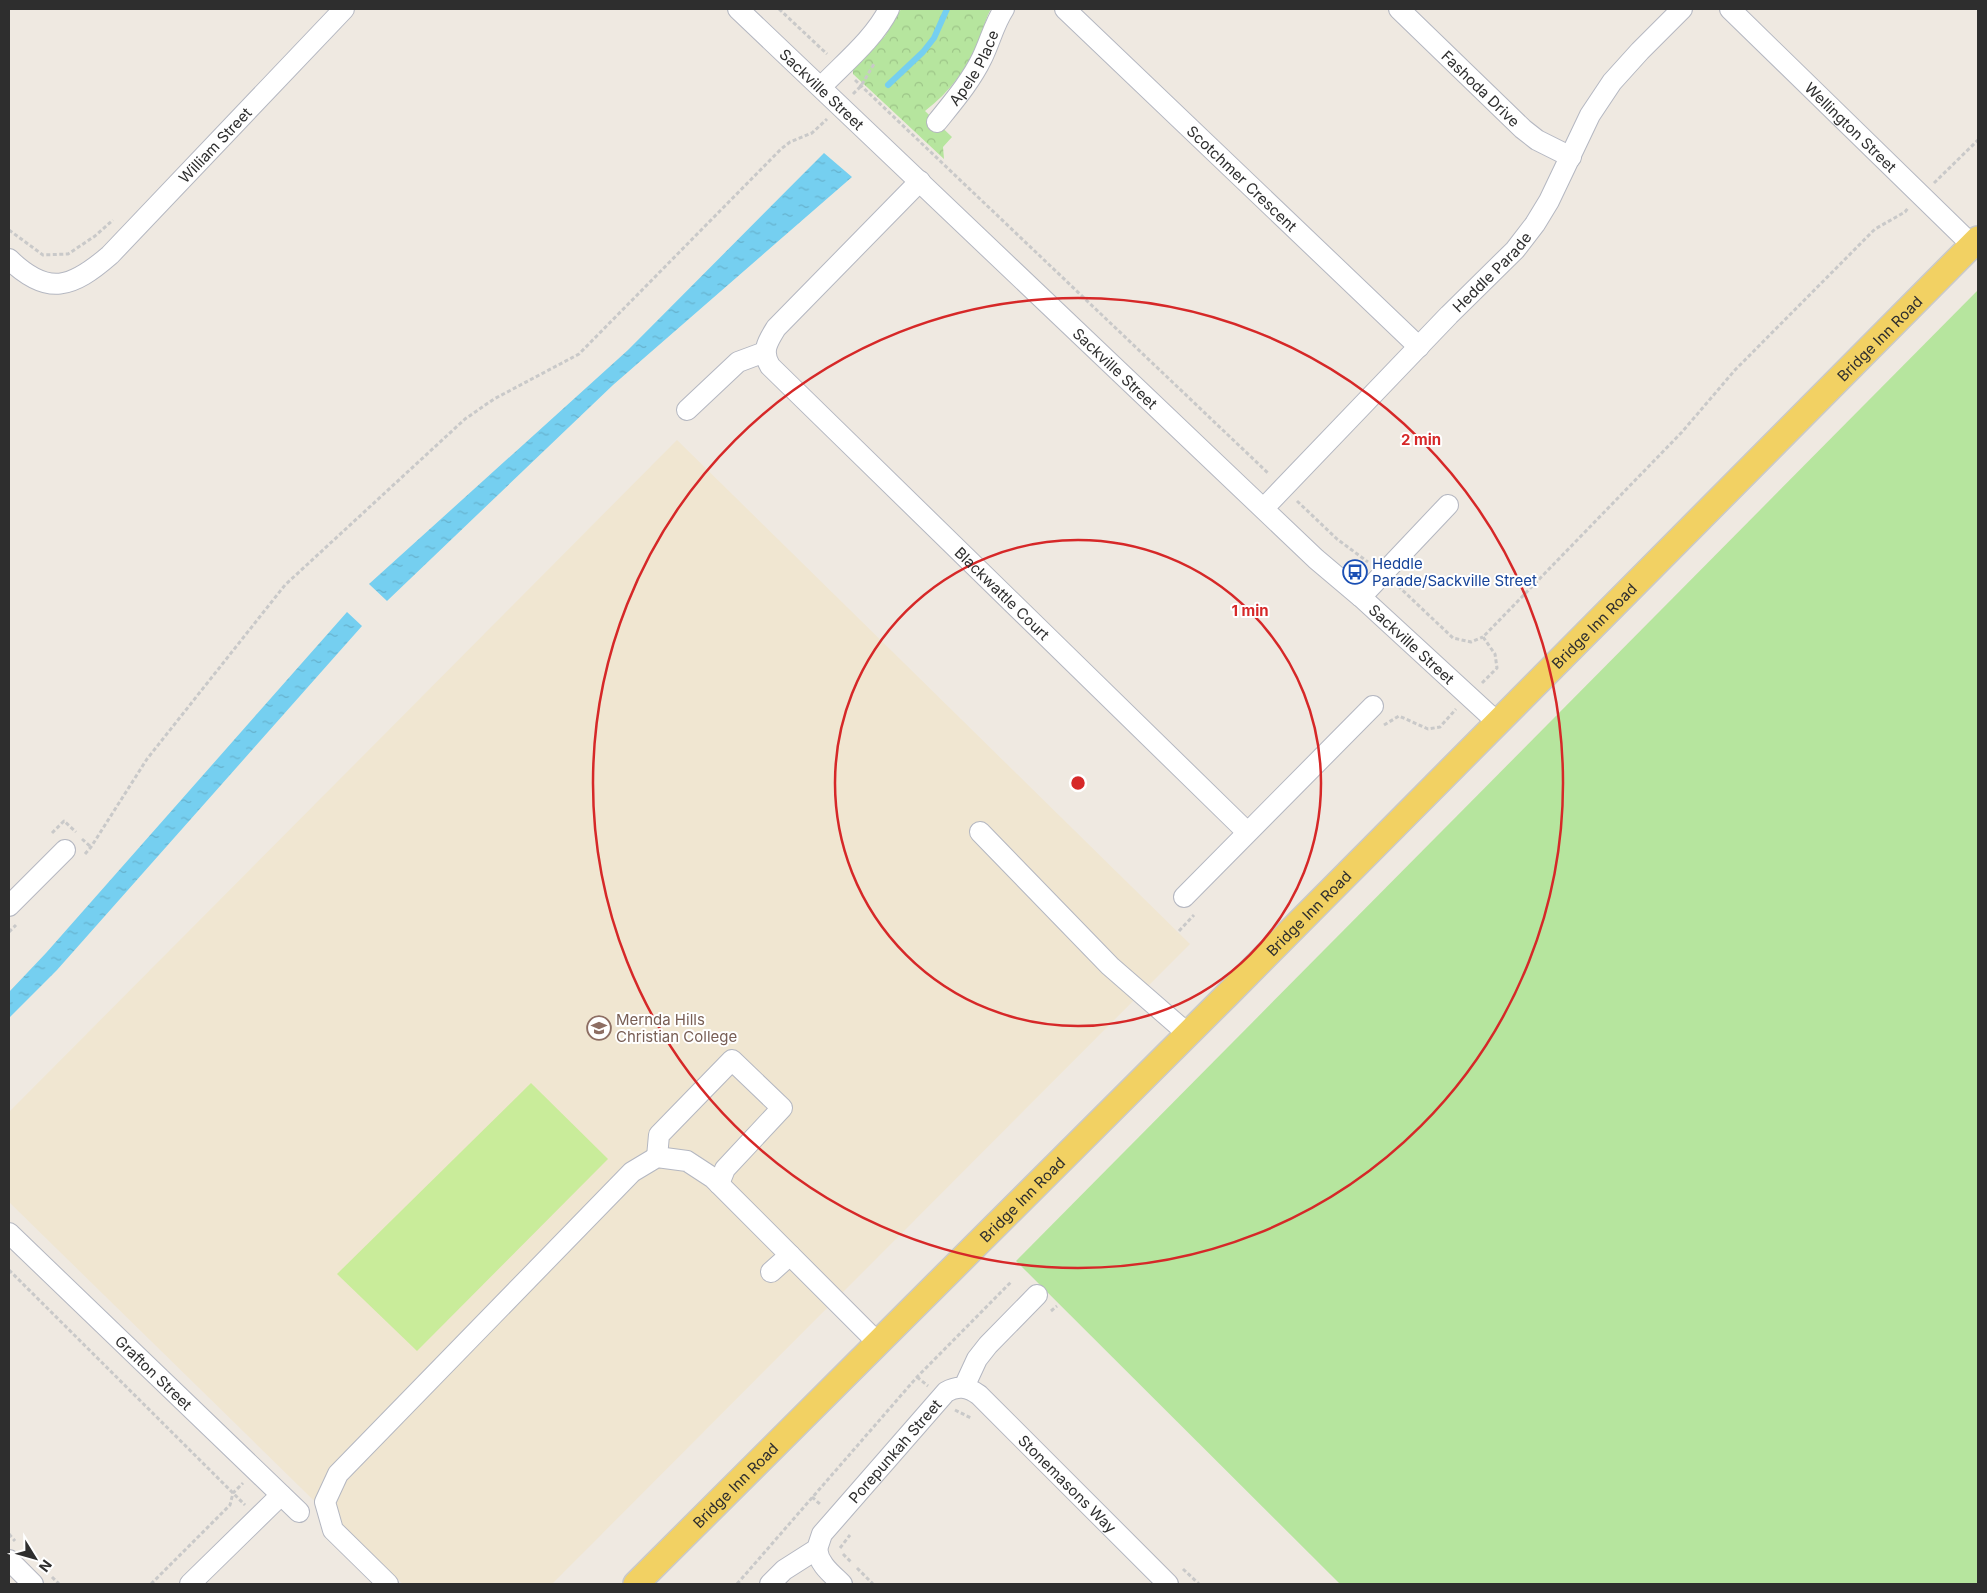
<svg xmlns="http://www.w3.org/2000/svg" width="1987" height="1593" viewBox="0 0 1987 1593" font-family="Inter,sans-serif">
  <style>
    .education { fill: #f0e6d1 }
    .grass { fill: #b6e59e }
    .park { fill: url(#park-crowns) }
    .pitch { fill: #c9ec9a }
    .water { fill: url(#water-ripples) }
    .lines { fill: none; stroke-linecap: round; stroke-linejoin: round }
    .stream { stroke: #75cff0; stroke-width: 6 }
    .minor-casing { stroke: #b4b7c1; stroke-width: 22 }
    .major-casing { stroke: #c9c9c9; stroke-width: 28 }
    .path { stroke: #c9c9c9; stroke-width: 3; stroke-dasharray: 4 2.5; stroke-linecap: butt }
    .minor { stroke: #fff; stroke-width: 20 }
    .major { stroke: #f2d163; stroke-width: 25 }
    .ring { fill: none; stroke: #d62828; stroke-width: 2.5 }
    .labels { text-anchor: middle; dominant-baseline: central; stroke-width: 4; stroke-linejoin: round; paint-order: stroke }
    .street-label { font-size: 15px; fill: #2e2e2e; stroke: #fff }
    .transit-label { font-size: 15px; fill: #164399; stroke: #fff; text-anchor: start }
    .education-label { font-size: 15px; fill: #785e54; stroke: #fff; text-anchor: start }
    .centre { fill: #d62828; stroke: #fff; stroke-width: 2.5 }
    .ring-label { font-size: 15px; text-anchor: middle; font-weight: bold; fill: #d62828; stroke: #fff; stroke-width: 4; stroke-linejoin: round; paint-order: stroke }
  </style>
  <defs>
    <pattern id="park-crowns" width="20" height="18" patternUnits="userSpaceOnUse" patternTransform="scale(1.25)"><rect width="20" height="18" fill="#b6e59e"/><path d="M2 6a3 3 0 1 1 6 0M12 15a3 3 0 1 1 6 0" fill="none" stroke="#9dc588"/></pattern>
    <pattern id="water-ripples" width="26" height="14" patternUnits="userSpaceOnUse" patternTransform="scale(1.25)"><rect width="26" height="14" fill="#75cff0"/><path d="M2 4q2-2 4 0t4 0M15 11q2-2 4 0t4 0" fill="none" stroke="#66b2ce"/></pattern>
  </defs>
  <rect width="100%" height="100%" fill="#efe9e1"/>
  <!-- education -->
  <path class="education" d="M 677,440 L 1190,944 L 552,1584 L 403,1584 L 346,1532 L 9,1202 L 9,1112 Z"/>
  <!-- grass -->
  <path class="grass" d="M 1978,290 L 1978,1584 L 1340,1584 L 1016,1261 Z"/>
  <!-- park -->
  <path class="park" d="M 901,9 L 991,9 C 986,17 984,28 981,38 C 968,67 950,92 925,111 L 952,137 L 943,147 L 944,159 L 853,74 L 853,70 L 885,36 Z"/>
  <!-- pitch -->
  <path class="pitch" d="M 531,1083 L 608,1159 L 417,1351 L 337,1274 Z"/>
  <!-- water -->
  <g class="water">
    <path d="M 824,153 L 852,177 L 613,385 L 387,601 L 369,584 L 628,350 Z"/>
    <path d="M 347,612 L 362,626 L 57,970 L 9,1018 L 9,992 L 46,953 Z"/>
  </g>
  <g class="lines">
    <!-- stream -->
    <path class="stream" d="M 888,85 L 923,52 L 934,38 L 947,9"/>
    <!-- minor casing -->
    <g class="minor-casing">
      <g id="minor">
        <path id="s1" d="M 738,9 L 1316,559 L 1361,597 L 1498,723"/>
        <path id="s2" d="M 1065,9 L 1419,347"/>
        <path id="s3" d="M 1399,9 L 1523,129 L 1537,140 L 1571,157"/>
        <path id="s4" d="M 1730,9 L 1972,245"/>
        <path d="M 821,87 C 844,63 874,39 889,9"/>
        <path id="s5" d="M 937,122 C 953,102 971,81 982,58 C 990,42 994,24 1004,9"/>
        <path id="s6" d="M 920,181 L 776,328 C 768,341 761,351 770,366 L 1247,832"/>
        <path id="s7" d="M 9,259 C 48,297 72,288 110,255 L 344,9"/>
        <path d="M 687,410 L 738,362 L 765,352"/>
        <path id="s8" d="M 1264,508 L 1449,315 L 1515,250 L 1535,224 L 1549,201 L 1590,115 L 1612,82 L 1640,51 L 1682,9"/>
        <path d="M 1361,597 L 1448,505"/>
        <path d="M 980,832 L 1110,966 L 1188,1034"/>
        <path d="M 1184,897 L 1373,706"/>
        <path d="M 9,906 L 65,850"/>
        <path d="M 657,1157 L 659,1135 L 732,1060 L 782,1108 L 725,1169 L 719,1184"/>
        <path id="s9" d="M 9,1233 L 299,1512"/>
        <path d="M 771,1272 L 790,1255"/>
        <path d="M 964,1387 L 977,1359 L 988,1345 L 1037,1295"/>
        <path d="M 817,1549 C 819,1565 832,1574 842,1584"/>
        <path d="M 9,1560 L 33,1584"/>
        <path d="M 190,1584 L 281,1495"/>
        <path d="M 388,1584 L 333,1530 L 325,1502 L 338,1474 L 632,1172 L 657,1157 L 687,1161 L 713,1178 L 878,1343"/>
        <path id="s10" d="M 770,1584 L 784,1570 L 817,1549 L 822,1534 L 836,1518 L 946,1392 C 958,1385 968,1387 979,1395 L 1168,1584"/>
      </g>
    </g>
    <!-- major casing -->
    <g class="major-casing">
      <g id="major">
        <path id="s11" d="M 636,1584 L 1229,993 L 1978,239"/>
      </g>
    </g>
    <!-- path -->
    <g class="path">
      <path d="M 779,9 L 827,54"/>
      <path d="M 855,80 L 1269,474"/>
      <path d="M 853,94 L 861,86 L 874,64"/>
      <path d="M 1934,183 L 1978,140"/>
      <path d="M 9,230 L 43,255 L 68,254 L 95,236 L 113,220"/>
      <path d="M 1297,501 L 1337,539 L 1368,562"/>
      <path d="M 1398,586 L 1453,638 L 1471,642 L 1483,637"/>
      <path d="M 1482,683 L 1497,668 L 1495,654 L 1483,637 L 1682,432 L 1735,370 L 1875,229 L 1905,212 L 1908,208"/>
      <path d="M 1384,725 L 1399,716 L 1428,729 L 1440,727 L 1456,709"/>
      <path d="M 52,833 L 64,821 L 76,832"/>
      <path d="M 82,839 L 91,847"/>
      <path d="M 85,854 L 91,847 L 147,759 L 285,585 L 465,419 L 494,399 L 579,354 L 781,149 L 790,142 L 812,133 L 827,119"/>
      <path d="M 1179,931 L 1194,915"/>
      <path d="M 9,932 L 16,925"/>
      <path d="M 9,1270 L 245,1505"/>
      <path d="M 1051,1311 L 1057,1306"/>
      <path d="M 917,1377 L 928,1386"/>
      <path d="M 955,1410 L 971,1418"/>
      <path d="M 812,1497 L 821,1505"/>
      <path d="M 9,1534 L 15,1541"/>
      <path d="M 840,1548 L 850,1535"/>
      <path d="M 843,1554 L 852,1563"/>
      <path d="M 857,1568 L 873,1584"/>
      <path d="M 1183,1569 L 1199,1584"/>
      <path d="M 52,1577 L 59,1584"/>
      <path d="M 151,1584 L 230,1505 L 233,1493 L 243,1483"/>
      <path d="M 737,1584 L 917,1377 L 1012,1281"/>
    </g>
    <!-- minor -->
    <use href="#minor" class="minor"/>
    <!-- major -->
    <use href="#major" class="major"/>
  </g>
  <!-- distance rings -->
  <g class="ring">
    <circle cx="1078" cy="783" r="243"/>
    <circle cx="1078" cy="783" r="485"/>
  </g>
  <!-- icons -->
  <defs>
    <g id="bus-ring" transform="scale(1.25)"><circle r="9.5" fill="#fff" stroke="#1a4fb4" stroke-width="1.5"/><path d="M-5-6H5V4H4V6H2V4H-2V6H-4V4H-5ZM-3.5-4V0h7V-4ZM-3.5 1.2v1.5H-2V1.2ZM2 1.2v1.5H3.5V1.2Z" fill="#1a4fb4"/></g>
    <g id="school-ring" transform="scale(1.25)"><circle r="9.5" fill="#fff" stroke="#8d6e63" stroke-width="1.5"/><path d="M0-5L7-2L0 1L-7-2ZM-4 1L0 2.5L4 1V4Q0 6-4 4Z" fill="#8d6e63"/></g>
  </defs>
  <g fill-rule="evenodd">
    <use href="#bus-ring" x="1355" y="572"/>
    <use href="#school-ring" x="599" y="1028"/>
  </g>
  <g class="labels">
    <!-- street labels -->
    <g class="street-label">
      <text stroke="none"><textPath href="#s5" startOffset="66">Apele Place</textPath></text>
      <text stroke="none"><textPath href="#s3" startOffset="114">Fashoda Drive</textPath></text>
      <text stroke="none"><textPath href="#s1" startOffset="116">Sackville Street</textPath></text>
      <text stroke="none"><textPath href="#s4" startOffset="169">Wellington Street</textPath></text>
      <text stroke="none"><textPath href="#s7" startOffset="269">William Street</textPath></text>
      <text stroke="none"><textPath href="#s2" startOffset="245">Scotchmer Crescent</textPath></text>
      <text stroke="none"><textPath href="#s8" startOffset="328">Heddle Parade</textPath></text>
      <text stroke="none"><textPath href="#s11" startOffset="1760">Bridge Inn Road</textPath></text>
      <text stroke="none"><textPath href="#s1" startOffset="521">Sackville Street</textPath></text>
      <text stroke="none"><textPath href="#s6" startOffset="572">Blackwattle Court</textPath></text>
      <text stroke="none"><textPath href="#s11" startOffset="1355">Bridge Inn Road</textPath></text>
      <text stroke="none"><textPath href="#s1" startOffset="926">Sackville Street</textPath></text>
      <text stroke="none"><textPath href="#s11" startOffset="950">Bridge Inn Road</textPath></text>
      <text stroke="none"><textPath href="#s11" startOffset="545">Bridge Inn Road</textPath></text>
      <text stroke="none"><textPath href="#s9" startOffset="201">Grafton Street</textPath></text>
      <text stroke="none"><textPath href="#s10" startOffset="185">Porepunkah Street</textPath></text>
      <text stroke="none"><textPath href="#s10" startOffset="424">Stonemasons Way</textPath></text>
      <text stroke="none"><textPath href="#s11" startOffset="140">Bridge Inn Road</textPath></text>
    </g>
    <!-- transit labels -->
    <g class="transit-label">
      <text x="1372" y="563">Heddle<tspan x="1372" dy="17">Parade/Sackville Street</tspan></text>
    </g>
    <!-- education labels -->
    <g class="education-label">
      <text x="616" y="1019">Mernda Hills<tspan x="616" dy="17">Christian College</tspan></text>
    </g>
  </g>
  <circle cx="1078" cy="783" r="8" class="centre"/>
  <g class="ring-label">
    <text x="1421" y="445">2 min</text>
    <text x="1250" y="616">1 min</text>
  </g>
  <!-- border -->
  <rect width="1987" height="1593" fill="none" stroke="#2e2e2e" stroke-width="20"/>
  <!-- north arrow -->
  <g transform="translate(35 1558) rotate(127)" stroke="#ffffff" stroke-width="4" paint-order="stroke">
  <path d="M0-4L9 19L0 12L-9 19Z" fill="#2e2e2e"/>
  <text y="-8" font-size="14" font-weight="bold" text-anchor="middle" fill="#2e2e2e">N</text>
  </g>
</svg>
